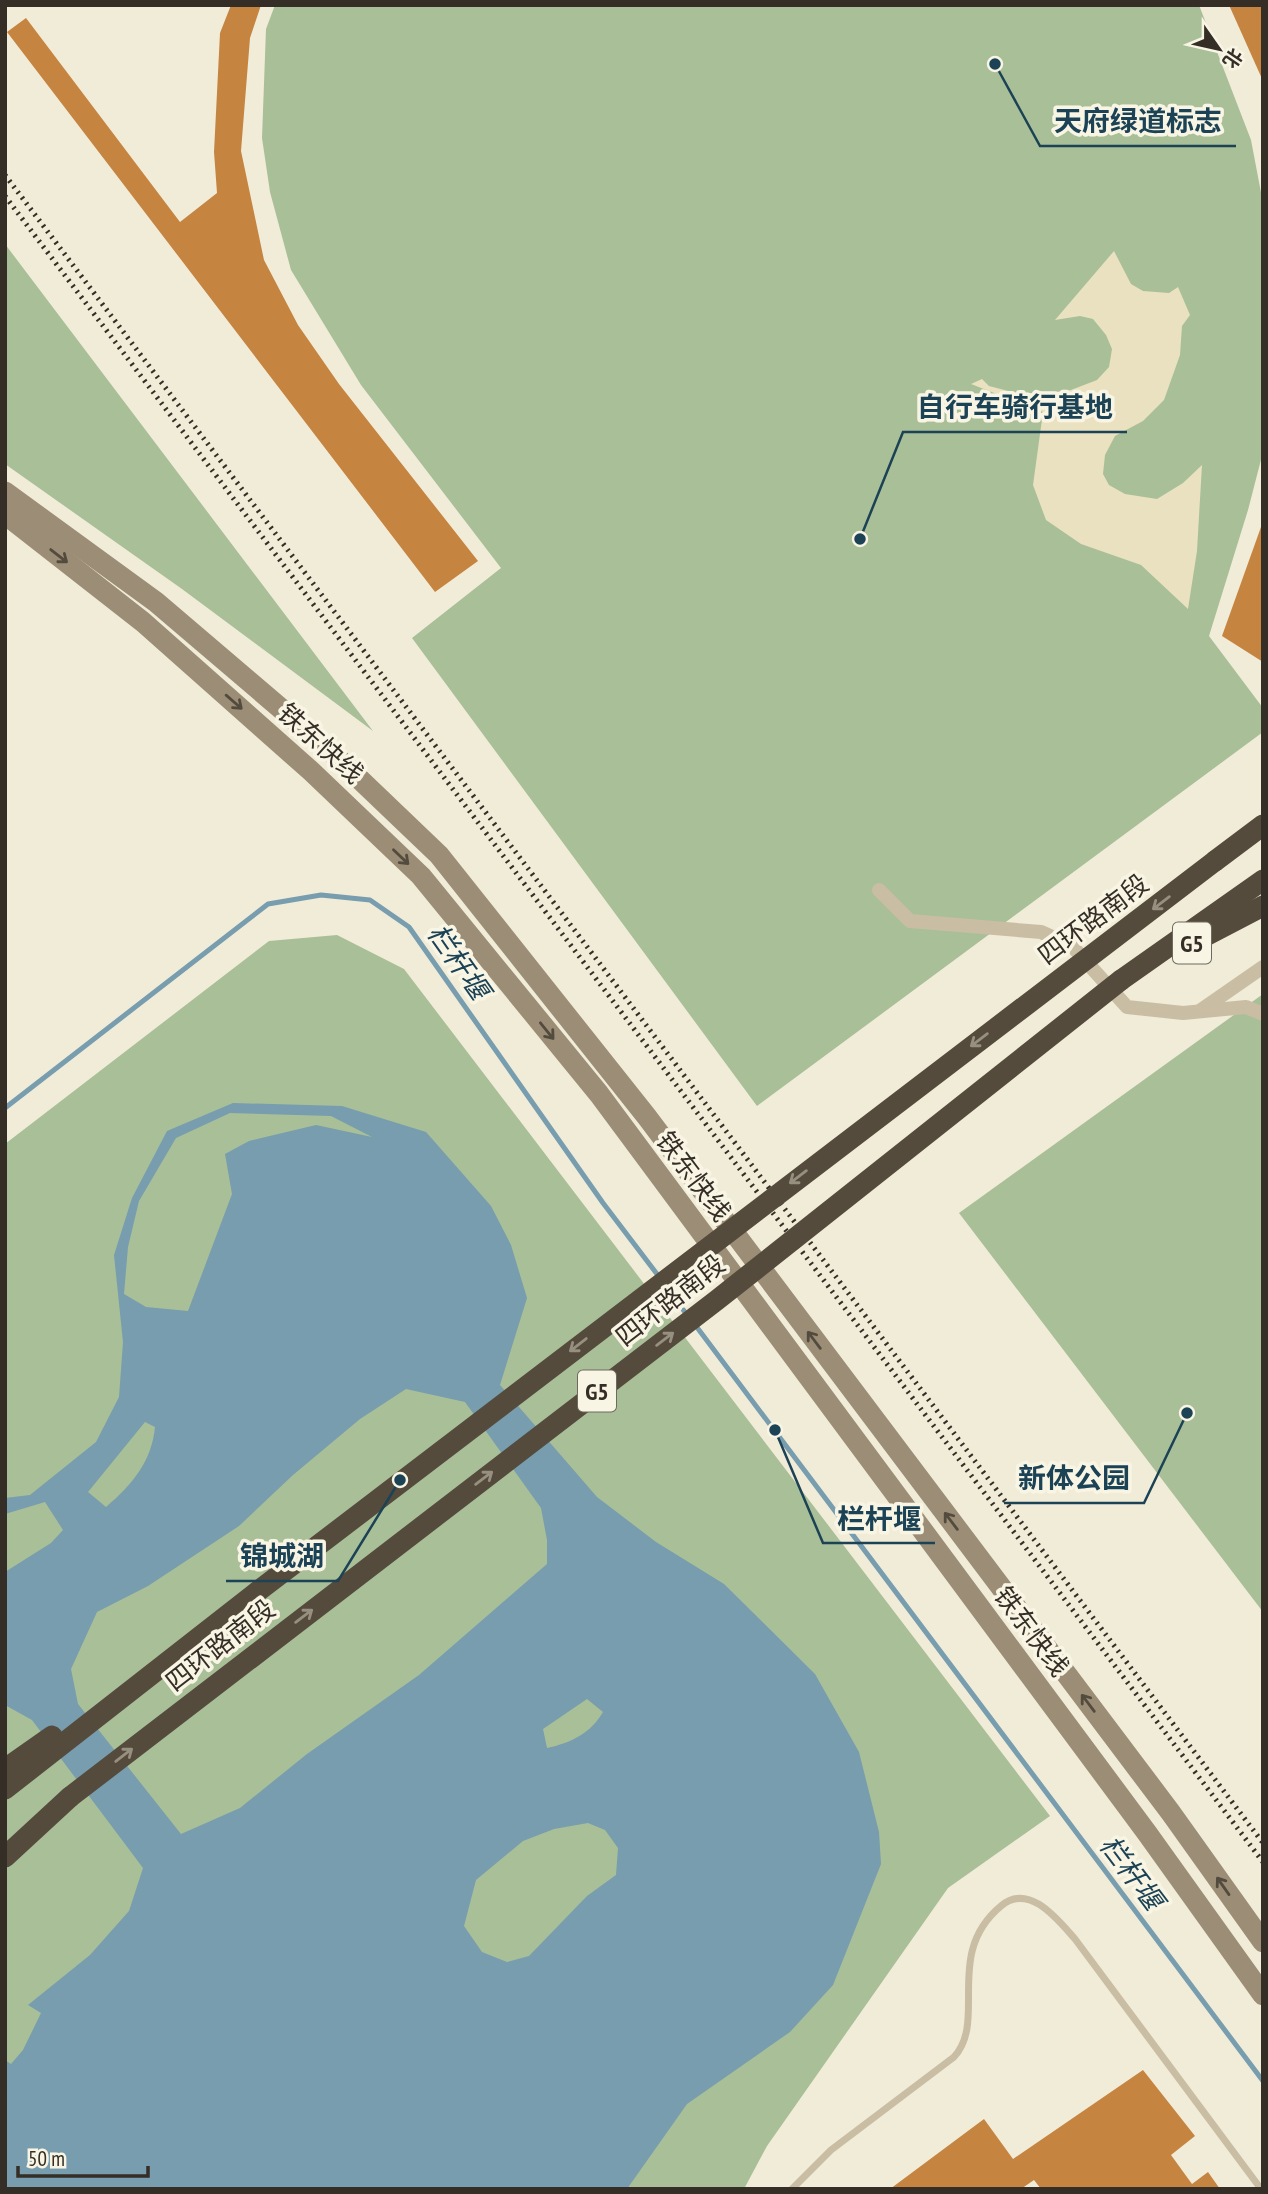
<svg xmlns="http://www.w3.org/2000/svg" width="1268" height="2194" viewBox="0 0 1268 2194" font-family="'PT Sans Narrow','Noto Sans SC',sans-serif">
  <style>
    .green { fill: #a8bf98 }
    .plaza { fill: #e9e1bf }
    .water { fill: #779dae; fill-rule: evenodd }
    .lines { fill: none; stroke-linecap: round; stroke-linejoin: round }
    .stream { stroke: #779dae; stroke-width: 5 }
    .building { fill: #c68441 }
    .lane { stroke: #c9bea4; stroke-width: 7 }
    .street { stroke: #c9bea4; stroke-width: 14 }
    .secondary { stroke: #9c8e76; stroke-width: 21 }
    .highway { stroke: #554b3d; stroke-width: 21 }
    .rail { stroke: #342e26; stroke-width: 5; stroke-dasharray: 2 5; stroke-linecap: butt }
    .highway-bridge { stroke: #554b3d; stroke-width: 21 }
    .oneway { stroke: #534b3e }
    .oneway2 { stroke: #978f80 }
    .labels { text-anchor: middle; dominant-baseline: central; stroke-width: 7; stroke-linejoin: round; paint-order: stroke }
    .shield { fill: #f9f5e4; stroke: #6f6a5f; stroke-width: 2 }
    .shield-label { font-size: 24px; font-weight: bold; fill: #342e26 }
    .street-label { font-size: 26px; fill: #342e26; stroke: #f9f5e4 }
    .water-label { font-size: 28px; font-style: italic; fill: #1c4255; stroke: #f9f5e4 }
    .leader { fill: none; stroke: #1c4255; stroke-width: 2.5 }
    .callout-dot { fill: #1c4255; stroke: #f9f5e4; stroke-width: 2.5 }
    .callout-label { font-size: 28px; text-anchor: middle; font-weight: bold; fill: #1c4255; stroke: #f9f5e4; stroke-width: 7; stroke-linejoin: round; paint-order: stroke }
  </style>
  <rect width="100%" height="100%" fill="#f1ecd8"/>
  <!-- green -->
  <g class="green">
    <path d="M 275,5 L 1199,5 L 1251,140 L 1263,203 L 1263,452 L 1248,510 L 1209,636 L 1263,708 L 1263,732 L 757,1106 L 412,638 L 501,568 L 361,385 L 291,270 L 270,192 L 262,138 L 266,29 Z"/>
    <path d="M 5,244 L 373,731 L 182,589 L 5,464 Z"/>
    <path d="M 337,935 L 404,969 L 1050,1816 L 948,1888 L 767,2146 L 744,2189 L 5,2189 L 5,1144 L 269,941 Z"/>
    <path d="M 1263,994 L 1263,1612 L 959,1213 Z"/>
  </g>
  <!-- plaza -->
  <path class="plaza" d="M 1114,251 L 1131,284 L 1143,291 L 1169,293 L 1178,287 L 1190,315 L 1182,326 L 1180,355 L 1164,400 L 1143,421 L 1115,436 L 1105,455 L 1103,474 L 1109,485 L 1125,494 L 1157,499 L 1183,483 L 1202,465 L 1197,551 L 1188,609 L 1141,565 L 1081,544 L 1046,520 L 1033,485 L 1043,412 L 971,384 L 982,379 L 989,386 L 1016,393 L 1048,393 L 1071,390 L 1097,380 L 1109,367 L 1112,349 L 1106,335 L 1093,319 L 1080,316 L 1055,320 Z"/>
  <!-- water -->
  <path class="water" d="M 233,1103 L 342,1106 L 426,1132 L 491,1206 L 511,1245 L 527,1298 L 500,1385 L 597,1497 L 656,1542 L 724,1584 L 815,1674 L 859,1752 L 879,1832 L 881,1864 L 833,1985 L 790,2032 L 687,2104 L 627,2189 L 5,2189 L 5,2060 L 11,2064 L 23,2050 L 41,2013 L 28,2005 L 90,1955 L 129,1911 L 143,1868 L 32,1720 L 5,1705 L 5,1572 L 51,1543 L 63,1530 L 45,1502 L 5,1514 L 5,1498 L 30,1495 L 96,1442 L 119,1397 L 123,1342 L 114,1255 L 132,1198 L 167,1131 ZM 230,1113 L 331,1116 L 372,1137 L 316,1125 L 249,1141 L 225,1154 L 232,1194 L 188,1311 L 146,1307 L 124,1294 L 128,1247 L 139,1201 L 176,1138 ZM 406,1389 L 465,1402 L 541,1508 L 547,1540 L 547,1564 L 419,1675 L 307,1754 L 240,1808 L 181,1834 L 78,1704 L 71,1669 L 97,1612 L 148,1586 L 239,1526 L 293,1475 L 360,1419 ZM 145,1422 L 155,1427 C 152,1461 132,1485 106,1507 L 88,1492 ZM 587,1699 L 603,1712 C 591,1733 571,1743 547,1748 L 543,1729 ZM 588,1823 L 605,1830 L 618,1848 L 616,1875 L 587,1896 L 529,1956 L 507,1962 L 482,1952 L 464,1926 L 476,1880 L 523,1841 L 554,1829 Z"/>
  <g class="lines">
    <!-- stream -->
    <g class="stream">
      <path d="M 5,1108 L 268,904 L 321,895 L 370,900 L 409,927 L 603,1203 L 660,1278"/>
      <path d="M 666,1286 L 687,1315"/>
      <path d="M 693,1322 L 1263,2081"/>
    </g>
  </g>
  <!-- building -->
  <g class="building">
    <path d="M 231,5 L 261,5 L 250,38 L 241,151 L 264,260 L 298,325 L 339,384 L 478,561 L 435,592 L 7,32 L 26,18 L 180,222 L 217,193 L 214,152 L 220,33 Z"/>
    <path d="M 1229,5 L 1263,5 L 1263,81 Z"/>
    <path d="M 1261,527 L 1263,527 L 1263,662 L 1222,636 Z"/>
    <path d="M 1143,2070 L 1195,2136 L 1171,2155 L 1192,2184 L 1208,2172 L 1220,2189 L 1041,2189 L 1034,2180 L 1021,2189 L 890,2189 L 984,2119 L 1013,2159 Z"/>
  </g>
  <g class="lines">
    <!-- lane -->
    <path class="lane" d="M 792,2189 L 831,2150 L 954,2057 C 988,2020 943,1954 1001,1906 C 1029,1882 1058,1920 1075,1939 L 1261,2189"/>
    <!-- street -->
    <g class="street">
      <path d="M 879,890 L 910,921 L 1041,932 L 1072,946 L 1127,1007 L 1183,1013 L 1246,1007 L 1263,1014"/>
      <path d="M 1201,1010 L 1263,967"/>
    </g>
    <!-- secondary -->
    <g class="secondary">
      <path d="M 5,492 L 156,602 L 326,747 L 439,855 L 647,1117 L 1171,1813 L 1263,1942"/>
      <path d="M 5,514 L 143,622 L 311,771 L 421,876 L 599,1094 L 1147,1833 L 1263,1995"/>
    </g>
    <!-- highway -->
    <g class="highway">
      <path d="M 1215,861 L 1263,825"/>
      <path d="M 1194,942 L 1263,906"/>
      <path d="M 1121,980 L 1263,880"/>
      <path d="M 5,1769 L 52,1736"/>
      <path d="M 5,1789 L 257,1592"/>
      <path d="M 5,1857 L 70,1797"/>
    </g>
    <!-- rail -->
    <g class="rail">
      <path d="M 5,175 L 1263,1843"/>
      <path d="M 5,196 L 1263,1862"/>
    </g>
    <!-- highway-bridge -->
    <g class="highway-bridge">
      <path d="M 257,1592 L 1215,861"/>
      <path d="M 70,1797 L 717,1300 L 1121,980"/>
    </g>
  </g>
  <!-- one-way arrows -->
  <defs><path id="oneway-shaft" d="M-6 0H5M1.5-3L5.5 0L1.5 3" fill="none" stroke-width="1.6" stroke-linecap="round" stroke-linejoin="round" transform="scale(1.75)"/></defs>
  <g class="oneway">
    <use href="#oneway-shaft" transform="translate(59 556) rotate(38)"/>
    <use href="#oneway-shaft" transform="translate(234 702) rotate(41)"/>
    <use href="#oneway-shaft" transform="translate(401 857) rotate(44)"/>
    <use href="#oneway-shaft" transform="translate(547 1031) rotate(51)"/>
    <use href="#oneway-shaft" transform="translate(814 1340) rotate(-127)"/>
    <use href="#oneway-shaft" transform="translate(951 1521) rotate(-127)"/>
    <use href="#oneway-shaft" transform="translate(1088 1703) rotate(-127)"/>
    <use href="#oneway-shaft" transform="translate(1223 1886) rotate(-125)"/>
  </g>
  <g class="oneway2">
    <use href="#oneway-shaft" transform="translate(1161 903) rotate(143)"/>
    <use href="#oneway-shaft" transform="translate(979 1040) rotate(143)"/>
    <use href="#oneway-shaft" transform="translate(798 1177) rotate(143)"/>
    <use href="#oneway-shaft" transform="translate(665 1339) rotate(-37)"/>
    <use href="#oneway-shaft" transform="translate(578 1345) rotate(142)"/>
    <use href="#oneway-shaft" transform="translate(484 1478) rotate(-37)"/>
    <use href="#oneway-shaft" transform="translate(304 1616) rotate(-37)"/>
    <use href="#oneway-shaft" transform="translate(124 1755) rotate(-38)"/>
  </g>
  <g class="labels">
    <!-- shield labels -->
    <g class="shield">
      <rect x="1173" y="922.5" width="38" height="41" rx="5"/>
      <rect x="578" y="1370.5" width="38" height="41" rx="5"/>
    </g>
    <g class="shield-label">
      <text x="1192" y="943">G5</text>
      <text x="597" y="1391">G5</text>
    </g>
    <!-- street labels -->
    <g class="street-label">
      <text transform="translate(321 743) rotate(42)">铁东快线</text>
      <text transform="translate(1093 919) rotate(-37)">四环路南段</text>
      <text transform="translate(694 1176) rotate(53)">铁东快线</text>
      <text transform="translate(670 1300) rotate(-38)">四环路南段</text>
      <text transform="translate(1032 1631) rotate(53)">铁东快线</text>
      <text transform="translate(220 1645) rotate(-38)">四环路南段</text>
    </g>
    <!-- water labels -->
    <g class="water-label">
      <text transform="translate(459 961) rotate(55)">栏杆堰</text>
      <text transform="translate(1132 1872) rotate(53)">栏杆堰</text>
    </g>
  </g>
  <!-- callouts -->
  <path class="leader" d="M995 64L1040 146H1236M860 539L903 432H1127M1187 1413L1144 1503H1004M775 1430L823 1543H935M400 1480L338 1581H226"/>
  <g class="callout-dot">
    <circle cx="995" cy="64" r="7"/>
    <circle cx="860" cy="539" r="7"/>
    <circle cx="1187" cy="1413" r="7"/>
    <circle cx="775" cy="1430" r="7"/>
    <circle cx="400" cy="1480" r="7"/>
  </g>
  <g class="callout-label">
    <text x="1138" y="131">天府绿道标志</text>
    <text x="1015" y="417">自行车骑行基地</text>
    <text x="1074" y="1488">新体公园</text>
    <text x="879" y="1529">栏杆堰</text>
    <text x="282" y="1566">锦城湖</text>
  </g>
  <!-- border -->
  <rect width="1268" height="2194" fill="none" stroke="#342e26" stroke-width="14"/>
  <!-- north arrow -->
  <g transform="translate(1219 49) rotate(124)" stroke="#f9f5e4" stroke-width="5" paint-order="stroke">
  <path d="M0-5L12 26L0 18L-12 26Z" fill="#342e26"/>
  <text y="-10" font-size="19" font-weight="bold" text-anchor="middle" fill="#342e26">北</text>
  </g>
  <!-- scale -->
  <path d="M18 2166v10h130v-10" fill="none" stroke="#342e26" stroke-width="3.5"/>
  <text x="28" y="2166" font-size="21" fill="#342e26" stroke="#f9f5e4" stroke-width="5" paint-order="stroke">50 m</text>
</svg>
